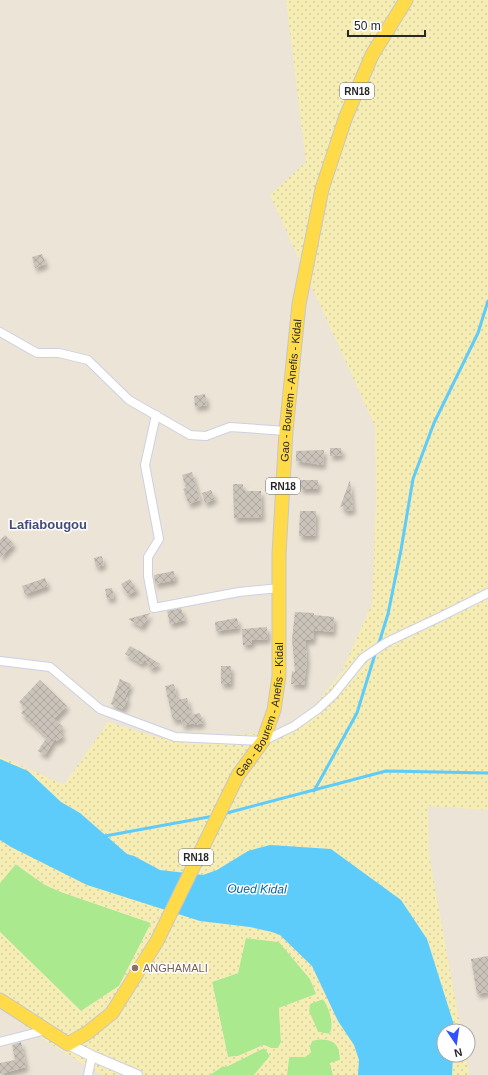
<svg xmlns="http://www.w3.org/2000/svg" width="488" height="1075" viewBox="0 0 488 1075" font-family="Helvetica,sans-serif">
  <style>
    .grass { fill: #aae98d }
    .sand { fill: url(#sand-dots); fill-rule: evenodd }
    .water { fill: #5eccfa }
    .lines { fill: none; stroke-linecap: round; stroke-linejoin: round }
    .stream { stroke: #5eccfa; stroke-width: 3 }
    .building { fill: url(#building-cross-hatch); filter: url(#shadow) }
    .minor-casing { stroke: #ccd0e3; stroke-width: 10 }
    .tertiary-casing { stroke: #ccd0e3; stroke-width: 12 }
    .primary-casing { stroke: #c7c7c7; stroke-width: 15 }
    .minor { stroke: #fff; stroke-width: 8 }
    .tertiary { stroke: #fff; stroke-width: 10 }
    .primary { stroke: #ffda49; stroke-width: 13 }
    .education-dot { fill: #8d6e63; stroke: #fff; stroke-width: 1.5 }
    .labels { text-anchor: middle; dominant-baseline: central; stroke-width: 3; stroke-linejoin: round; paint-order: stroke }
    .shield { fill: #fff; stroke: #686868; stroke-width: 1 }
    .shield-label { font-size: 10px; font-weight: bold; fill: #272727 }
    .street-label { font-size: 11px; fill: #272727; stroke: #fff }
    .education-label { font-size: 11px; fill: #785e54; stroke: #fff; text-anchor: start }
    .water-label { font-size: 12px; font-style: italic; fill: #0066a3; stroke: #fff }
    .quarter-label { font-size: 13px; font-weight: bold; fill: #444c7c; stroke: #fff }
  </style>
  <defs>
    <pattern id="sand-dots" width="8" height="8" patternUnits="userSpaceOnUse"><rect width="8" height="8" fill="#f6edb5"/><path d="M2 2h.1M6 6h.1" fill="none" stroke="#d3cb9c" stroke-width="1.8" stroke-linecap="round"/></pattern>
    <pattern id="building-cross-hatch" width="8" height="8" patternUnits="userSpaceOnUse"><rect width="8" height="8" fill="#cac3ba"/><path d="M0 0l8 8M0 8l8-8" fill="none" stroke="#aea8a0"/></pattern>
    <filter id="shadow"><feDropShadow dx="2.5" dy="4.5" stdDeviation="2" flood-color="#0004"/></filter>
  </defs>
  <rect width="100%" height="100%" fill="#ece4d7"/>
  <!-- grass -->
  <g class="grass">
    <path d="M 15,864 L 45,885 L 61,892 L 151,923 L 119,986 L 81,1011 L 0,932 L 0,883 Z"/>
    <path d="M 245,938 L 279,942 L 310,979 L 317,994 L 279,1008 L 281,1042 L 278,1048 L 271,1048 L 263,1045 L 238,1056 L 228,1057 L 212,982 L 238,973 Z"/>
    <path d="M 323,999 C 329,1008 335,1024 329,1034 L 318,1032 L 309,1011 L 310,1004 Z"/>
    <path d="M 317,1039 C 333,1040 340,1042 340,1060 L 330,1063 L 333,1075 L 287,1075 L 289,1057 L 305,1057 L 312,1041 Z"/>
    <path d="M 264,1048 L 270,1056 L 254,1075 L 210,1075 L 223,1066 L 226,1067 Z"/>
  </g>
  <!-- sand -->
  <g class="sand">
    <path d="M 286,0 L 488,0 L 488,810 L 428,806 L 429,854 L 461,1031 L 454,1031 L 454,1025 L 427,939 L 248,851 L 217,870 L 203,875 L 160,870 L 134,856 L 127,854 L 80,813 L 61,802 L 28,771 L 0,759 L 0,756 L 64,785 L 108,722 L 159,738 L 254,734 L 301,723 L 342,671 L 372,604 L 376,497 L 375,426 L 270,195 L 306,162 Z"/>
    <path d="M 0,840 L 11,847 L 200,921 L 250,927 L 272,932 L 280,935 L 312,966 L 338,1020 L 354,1045 L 359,1060 L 358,1075 L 333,1075 L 330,1063 L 340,1060 C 340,1041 329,1036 312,1041 L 310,1047 L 311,1053 L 305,1057 L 289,1057 L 287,1075 L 254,1075 L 270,1056 L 264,1048 L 226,1067 L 223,1066 L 210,1075 L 102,1075 L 49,1043 L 0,1008 L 0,932 L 81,1011 L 119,986 L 151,923 L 61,892 L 45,885 L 16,864 L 0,883 ZM 246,938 L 279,942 L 310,979 L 316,994 L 279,1008 L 281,1042 L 278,1048 L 271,1048 L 264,1045 L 238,1056 L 228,1057 L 212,982 L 238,973 ZM 323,999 C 329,1008 335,1024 330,1034 L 318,1032 L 309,1011 L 310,1004 Z"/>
    <path d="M 453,1055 L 466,1055 L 469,1075 L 452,1075 Z"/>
  </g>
  <!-- water -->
  <path class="water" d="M 0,759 L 28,771 L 61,802 L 80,813 L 127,854 L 134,856 L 160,870 L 203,875 L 217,870 L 248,851 L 270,845 L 331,849 L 401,900 L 427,939 L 454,1025 L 454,1031 L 444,1031 L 444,1055 L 453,1055 L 452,1075 L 358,1075 L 359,1060 L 354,1045 L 338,1021 L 312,966 L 280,935 L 272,932 L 250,927 L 200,921 L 87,885 L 11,847 L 0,840 Z"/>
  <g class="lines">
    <!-- stream -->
    <g class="stream">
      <path d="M 378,646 L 388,614 L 401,550 L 413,479 L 434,423 L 478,333 L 488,301"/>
      <path d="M 314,791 L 357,713 L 376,651"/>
      <path d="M 223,814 L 386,771 L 488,773"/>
      <path d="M 105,836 L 214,816"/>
    </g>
  </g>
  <!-- building -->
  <g class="building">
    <path d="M 42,254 L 46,264 L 35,268 L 32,257 Z"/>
    <path d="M 205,394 L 207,405 L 195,407 L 194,396 Z"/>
    <path d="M 330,448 L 341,448 L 342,455 L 330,456 Z"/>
    <path d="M 324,450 L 323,465 L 296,461 L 296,451 Z"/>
    <path d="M 192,472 L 200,500 L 189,504 L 183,489 L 186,488 L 182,475 Z"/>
    <rect x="300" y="480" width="18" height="9"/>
    <path d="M 350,480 L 353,510 L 344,511 L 343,506 L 340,507 Z"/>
    <path d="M 233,484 L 243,484 L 243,491 L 261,491 L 262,517 L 234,518 Z"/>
    <path d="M 211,490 L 215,499 L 205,503 L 202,493 Z"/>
    <path d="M 300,511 L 316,511 L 315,536 L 299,536 Z"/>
    <path d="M 5,535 L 14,544 L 0,558 L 0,540 Z"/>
    <path d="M 102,556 L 104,565 L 96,567 L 94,558 Z"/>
    <path d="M 174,571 L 175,580 L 155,584 L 154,575 Z"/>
    <path d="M 45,578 L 48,586 L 25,594 L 22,586 Z"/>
    <path d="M 130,579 L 137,590 L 128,595 L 121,584 Z"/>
    <path d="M 112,588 L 114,598 L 107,599 L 105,589 Z"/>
    <path d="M 181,608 L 185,620 L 170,624 L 167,611 Z"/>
    <path d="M 295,612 L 314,613 L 314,615 L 334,617 L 333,632 L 314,630 L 313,640 L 305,640 L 307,660 L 304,685 L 291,684 L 292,671 L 295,672 L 292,639 Z"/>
    <path d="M 150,613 L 142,627 L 128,619 Z"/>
    <path d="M 237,618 L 239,628 L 216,631 L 215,622 Z"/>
    <path d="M 267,627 L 268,639 L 252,640 L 252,644 L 243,645 L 242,629 Z"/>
    <path d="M 130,646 L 141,652 L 160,664 L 151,669 L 145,659 L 142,664 L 125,654 Z"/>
    <rect x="221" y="666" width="10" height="18"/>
    <path d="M 120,679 L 131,684 L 125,697 L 128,698 L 123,709 L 111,704 Z"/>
    <path d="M 40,680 L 67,706 L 54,719 L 63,727 L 59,731 L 64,735 L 57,741 L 55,739 L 45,755 L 38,751 L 47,737 L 21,713 L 25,708 L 19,702 Z"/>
    <path d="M 174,684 L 177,700 L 187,698 L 191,715 L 200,713 L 203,723 L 195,725 L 194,723 L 183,726 L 181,719 L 173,720 L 165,686 Z"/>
    <path d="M 488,956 L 488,992 L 477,994 L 471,959 Z"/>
    <path d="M 21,1042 L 26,1067 L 0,1074 L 0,1063 L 15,1060 L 12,1045 Z"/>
  </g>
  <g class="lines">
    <!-- minor casing -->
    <g class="minor-casing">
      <g id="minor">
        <path d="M 0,332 L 37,353 L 59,353 L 88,360 L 129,400 L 190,435 L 206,436 L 230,427 L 286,431"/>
        <path d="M 156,415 L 145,465 L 159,539 L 148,557 L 148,576 L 154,608 L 239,592 L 279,588"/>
        <path d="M 0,661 L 50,667 L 100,709 L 175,737 L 263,741 L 294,726 L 318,709 L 334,694 L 363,658 L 387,642 L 442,616 L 488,593"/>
        <path d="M 0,1042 L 46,1030"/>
        <path d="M 88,1075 L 92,1056"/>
      </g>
    </g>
    <!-- tertiary casing -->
    <g class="tertiary-casing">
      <path id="tertiary" d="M 68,1044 L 92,1056 L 137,1075"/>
    </g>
    <!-- primary casing -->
    <g class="primary-casing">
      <g id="primary">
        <path id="s1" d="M 0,1000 L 68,1044 L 87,1033 L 112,1013 L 157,941 L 238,775 L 263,741 L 274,710 L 279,676 L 279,554 L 286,431 L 299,304 L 322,189 L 345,119 L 372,55 L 406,0"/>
      </g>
    </g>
    <!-- minor -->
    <use href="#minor" class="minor"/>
    <!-- tertiary -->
    <use href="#tertiary" class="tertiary"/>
    <!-- primary -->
    <use href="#primary" class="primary"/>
  </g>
  <!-- markers -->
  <circle class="education-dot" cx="135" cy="968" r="4"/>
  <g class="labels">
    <!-- shield labels -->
    <g class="shield">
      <rect x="340" y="83" width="34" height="16" rx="3"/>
      <rect x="266" y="478" width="34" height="16" rx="3"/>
      <rect x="179" y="849" width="34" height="16" rx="3"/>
    </g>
    <g class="shield-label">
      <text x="357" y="91">RN18</text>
      <text x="283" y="486">RN18</text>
      <text x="196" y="857">RN18</text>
    </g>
    <!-- street labels -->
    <g class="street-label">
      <text stroke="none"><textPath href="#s1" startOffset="800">Gao - Bourem - Anefis - Kidal</textPath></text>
      <text stroke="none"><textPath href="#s1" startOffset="476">Gao - Bourem - Anefis - Kidal</textPath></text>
    </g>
    <!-- education labels -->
    <g class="education-label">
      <text x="143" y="968">ANGHAMALI</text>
    </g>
    <!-- water labels -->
    <g class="water-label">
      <text transform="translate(257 889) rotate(1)">Oued Kidal</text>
    </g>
    <!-- quarter labels -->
    <g class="quarter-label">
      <text x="48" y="524">Lafiabougou</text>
    </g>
  </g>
  <!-- north arrow -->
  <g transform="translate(456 1043) rotate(167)"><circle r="19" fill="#ffffff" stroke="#a9a9a9"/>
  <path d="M0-3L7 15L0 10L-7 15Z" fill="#3151ff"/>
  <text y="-6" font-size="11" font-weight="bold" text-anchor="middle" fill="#272727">N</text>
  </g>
  <!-- scale -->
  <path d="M348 30v6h77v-6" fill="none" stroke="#272727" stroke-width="2"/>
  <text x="354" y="30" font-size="12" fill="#272727" stroke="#ffffff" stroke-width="3" paint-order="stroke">50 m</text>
</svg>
